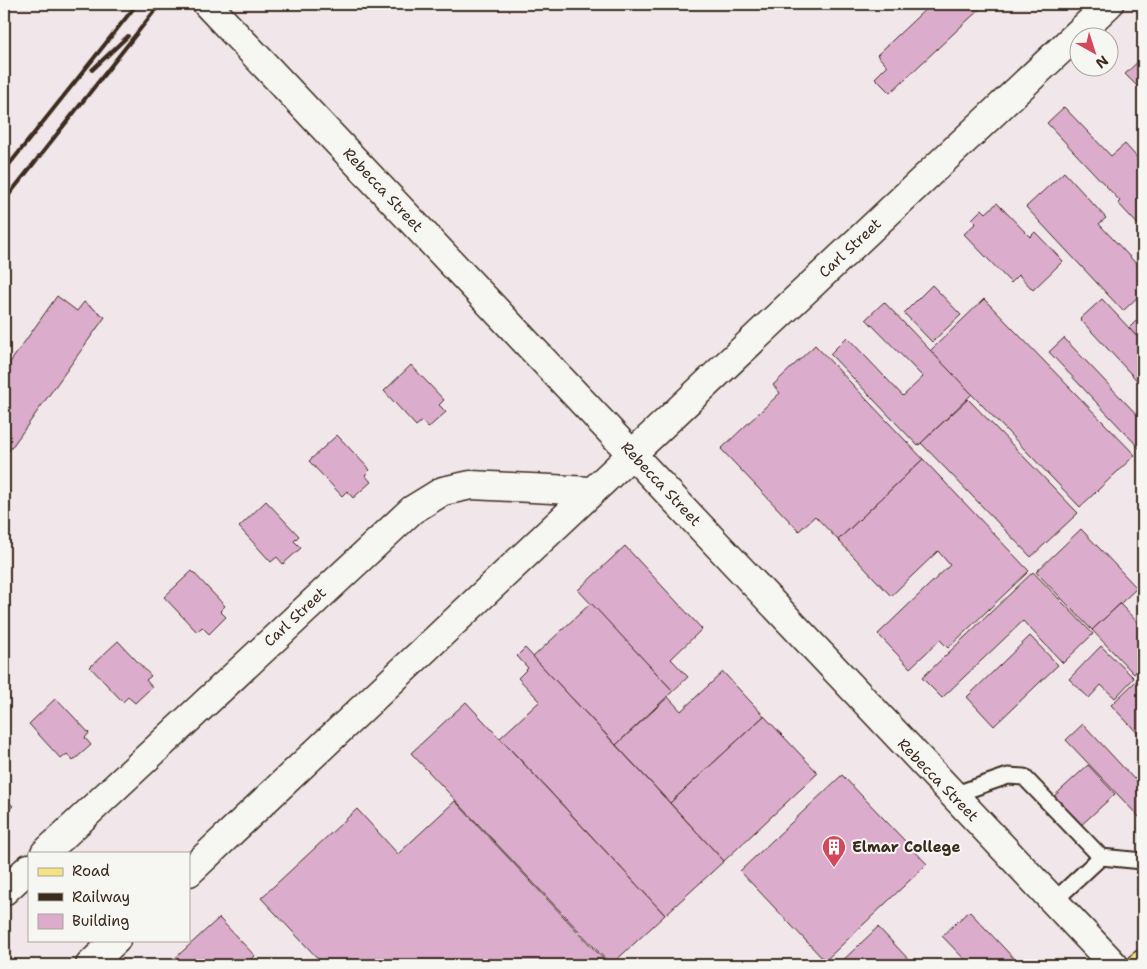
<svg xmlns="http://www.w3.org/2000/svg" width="1147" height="969" viewBox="0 0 1147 969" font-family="'Shantell Sans',sans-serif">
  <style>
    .building { fill: #dcaccc; stroke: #3b2a1e }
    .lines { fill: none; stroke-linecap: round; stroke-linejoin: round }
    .lane-casing { stroke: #3b2a1e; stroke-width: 19 }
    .street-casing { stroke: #3b2a1e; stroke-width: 31 }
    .primary-casing { stroke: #3b2a1e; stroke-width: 31 }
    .lane { stroke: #f6f6f2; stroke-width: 15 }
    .street { stroke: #f6f6f2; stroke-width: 28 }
    .primary { stroke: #f5e381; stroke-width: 28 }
    .rail { stroke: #3b2a1e; stroke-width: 4 }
    .labels { text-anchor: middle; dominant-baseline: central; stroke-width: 4; stroke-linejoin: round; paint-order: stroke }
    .street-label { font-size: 15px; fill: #3b2a1e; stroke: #f6f6f2 }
    .poi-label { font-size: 15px; font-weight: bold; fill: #3b2a1e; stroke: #f6f6f2; text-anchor: start }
  </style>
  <rect width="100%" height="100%" fill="#f1e7ea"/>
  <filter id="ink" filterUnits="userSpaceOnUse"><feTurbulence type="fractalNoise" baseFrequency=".02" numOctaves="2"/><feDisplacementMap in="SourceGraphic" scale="10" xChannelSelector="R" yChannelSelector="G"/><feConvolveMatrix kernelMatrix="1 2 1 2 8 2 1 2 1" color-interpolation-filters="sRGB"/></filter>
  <g filter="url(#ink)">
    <!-- building -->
    <g class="building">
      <path d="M 931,4 L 984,5 L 890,93 L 875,78 L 887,66 L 877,55 Z"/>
      <path d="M 1143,57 L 1143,92 L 1125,74 Z"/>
      <path d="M 1064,107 L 1111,156 L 1125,144 L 1143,164 L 1143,230 L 1118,203 L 1120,201 L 1047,123 Z"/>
      <path d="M 1064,172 L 1106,218 L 1099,224 L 1143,271 L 1143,292 L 1123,311 L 1026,207 Z"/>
      <path d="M 997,203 L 1030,237 L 1035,232 L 1063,261 L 1033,290 L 1019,275 L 1011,283 L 964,234 L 976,223 L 972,219 L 982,209 L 986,213 Z"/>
      <path d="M 932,285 L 961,315 L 932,342 L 904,313 Z"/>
      <path d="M 57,296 L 77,311 L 84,302 L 105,317 L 4,458 L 4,371 Z"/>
      <path d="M 984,299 L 1135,455 L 1080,507 L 930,351 Z"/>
      <path d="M 1102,299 L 1143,343 L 1143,387 L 1080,319 Z"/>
      <path d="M 884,302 L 972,394 L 918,446 L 830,354 L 847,337 L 903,396 L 923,377 L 866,319 Z"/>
      <path d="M 1141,316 L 1143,319 L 1143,343 L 1129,328 Z"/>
      <path d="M 1064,338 L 1143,421 L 1143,452 L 1049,352 Z"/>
      <path d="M 815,345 L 923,459 L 838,540 L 815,516 L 799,531 L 721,449 L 780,393 L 773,385 Z"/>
      <path d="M 411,365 L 444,400 L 439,405 L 446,412 L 428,428 L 422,421 L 416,426 L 384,391 Z"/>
      <path d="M 968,399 L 1078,513 L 1031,557 L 921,443 Z"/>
      <path d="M 337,435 L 370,470 L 365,475 L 371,482 L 353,498 L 347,491 L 342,496 L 309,461 Z"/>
      <path d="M 923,459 L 1029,571 L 948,648 L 940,640 L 910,668 L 878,634 L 950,565 L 938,551 L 891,596 L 838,540 Z"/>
      <path d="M 266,501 L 299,536 L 294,541 L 301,548 L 283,564 L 277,557 L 271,562 L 239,527 Z"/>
      <path d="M 1081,529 L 1137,588 L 1092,630 L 1036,572 Z"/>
      <path d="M 625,546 L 702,629 L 671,659 L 688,677 L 673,691 L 578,590 Z"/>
      <path d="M 192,571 L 225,606 L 220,611 L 226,617 L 209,634 L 202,627 L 197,632 L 164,597 Z"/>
      <path d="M 1033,572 L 1093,634 L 1063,663 L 1023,621 L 942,698 L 922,678 Z"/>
      <path d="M 591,603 L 673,691 L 616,745 L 533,657 Z"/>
      <path d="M 1120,604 L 1143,628 L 1143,664 L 1134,674 L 1092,630 Z"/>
      <path d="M 1030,636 L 1058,665 L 994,726 L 967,697 Z"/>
      <path d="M 118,641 L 151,676 L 146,680 L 152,687 L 135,703 L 128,697 L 123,702 L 90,667 Z"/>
      <path d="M 1101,646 L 1134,678 L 1115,698 L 1101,685 L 1089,698 L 1069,679 Z"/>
      <path d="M 525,648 L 724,861 L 665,915 L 500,738 L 540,701 L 518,678 L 528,668 L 517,656 Z"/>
      <path d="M 723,672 L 764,716 L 670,803 L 616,745 L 668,697 L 681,711 Z"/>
      <path d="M 1136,681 L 1143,689 L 1143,739 L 1111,705 Z"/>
      <path d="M 56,698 L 89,733 L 85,738 L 91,745 L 73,761 L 67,754 L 61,759 L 29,724 Z"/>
      <path d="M 466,702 L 665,915 L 611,965 L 411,753 Z"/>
      <path d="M 764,716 L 818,773 L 724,861 L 670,803 Z"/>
      <path d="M 1083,724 L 1134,779 L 1143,770 L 1143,815 L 1140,818 L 1066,740 Z"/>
      <path d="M 1088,765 L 1115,794 L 1078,828 L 1051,799 Z"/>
      <path d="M 842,775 L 927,864 L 825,961 L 740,871 Z"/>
      <path d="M 4,789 L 10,795 L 6,799 L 13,806 L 4,814 Z"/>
      <path d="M 455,801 L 608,964 L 606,965 L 488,965 L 483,959 L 476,965 L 324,965 L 261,898 L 357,809 L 398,854 Z"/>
      <path d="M 969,911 L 1020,965 L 970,965 L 942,936 Z"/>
      <path d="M 219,918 L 255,956 L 250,960 L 255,965 L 176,965 L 172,961 Z"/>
      <path d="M 878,927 L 914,965 L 838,965 Z"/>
    </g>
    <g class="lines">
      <!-- lane casing -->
      <g class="lane-casing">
        <g id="lane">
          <path d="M 953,795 L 1008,776 L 1024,777 L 1101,857 L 1143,861"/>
          <path d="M 1054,901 L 1101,857"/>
        </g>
      </g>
      <!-- street casing -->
      <g class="street-casing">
        <g id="street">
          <path d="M 207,4 L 1114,965"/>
          <path d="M 45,853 L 412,510 L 443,491 L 471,485 L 591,491"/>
          <path d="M 189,872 L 1109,4"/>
          <path d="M 4,891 L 29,868"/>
          <path d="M 90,965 L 116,940"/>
        </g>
      </g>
      <!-- primary casing -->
      <g class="primary-casing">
        <path id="primary" d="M 1142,965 L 1143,964"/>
      </g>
      <!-- lane -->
      <use href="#lane" class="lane"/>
      <!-- street -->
      <use href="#street" class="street"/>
      <!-- primary -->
      <use href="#primary" class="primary"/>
      <!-- rail -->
      <g class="rail">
        <path d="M 92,70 L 128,36"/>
        <path d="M 4,171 L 137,4"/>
        <path d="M 4,201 L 160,4"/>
      </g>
    </g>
  </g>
  <!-- icons -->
  <defs>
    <g id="building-pin" transform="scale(1.25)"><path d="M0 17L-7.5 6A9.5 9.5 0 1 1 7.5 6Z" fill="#d1495b" stroke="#f6f6f2"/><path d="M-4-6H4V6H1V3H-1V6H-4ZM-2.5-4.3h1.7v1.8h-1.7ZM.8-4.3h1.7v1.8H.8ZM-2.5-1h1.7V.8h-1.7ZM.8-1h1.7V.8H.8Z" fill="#fff"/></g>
  </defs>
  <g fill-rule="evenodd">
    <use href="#building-pin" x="834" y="847"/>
  </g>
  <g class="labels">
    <!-- street labels -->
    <g class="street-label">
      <text transform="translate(383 190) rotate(47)">Rebecca Street</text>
      <text transform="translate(850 248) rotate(-43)">Carl Street</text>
      <text transform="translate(661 484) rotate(47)">Rebecca Street</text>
      <text transform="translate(295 617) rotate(-43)">Carl Street</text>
      <text transform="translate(938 780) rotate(46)">Rebecca Street</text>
    </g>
    <!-- poi labels -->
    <g class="poi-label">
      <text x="852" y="847">Elmar College</text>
    </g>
  </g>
  <!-- margin -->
  <rect width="1147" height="969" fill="none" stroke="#f6f6f2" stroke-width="20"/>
  <rect x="10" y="10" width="1127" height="949" fill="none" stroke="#3b2a1e" stroke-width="2" filter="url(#ink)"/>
  <!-- legend -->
  <rect x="28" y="852" width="162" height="90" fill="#f6f6f2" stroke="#aba49d"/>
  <rect x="38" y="868" width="25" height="8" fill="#f5e381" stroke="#aba49d"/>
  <text x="72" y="876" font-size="15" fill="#3b2a1e">Road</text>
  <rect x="38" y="893" width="25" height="8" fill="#3b2a1e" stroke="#aba49d"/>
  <text x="72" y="902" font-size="15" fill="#3b2a1e">Railway</text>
  <rect x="38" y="914" width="25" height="15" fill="#dcaccc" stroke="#aba49d"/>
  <text x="72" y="926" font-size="15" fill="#3b2a1e">Building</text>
  <!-- north arrow -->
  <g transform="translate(1094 52) rotate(141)"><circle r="24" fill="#f6f6f2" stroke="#aba49d"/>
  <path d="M0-4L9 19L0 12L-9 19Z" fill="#d1495b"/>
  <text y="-8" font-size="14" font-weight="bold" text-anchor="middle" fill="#3b2a1e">N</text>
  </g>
</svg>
